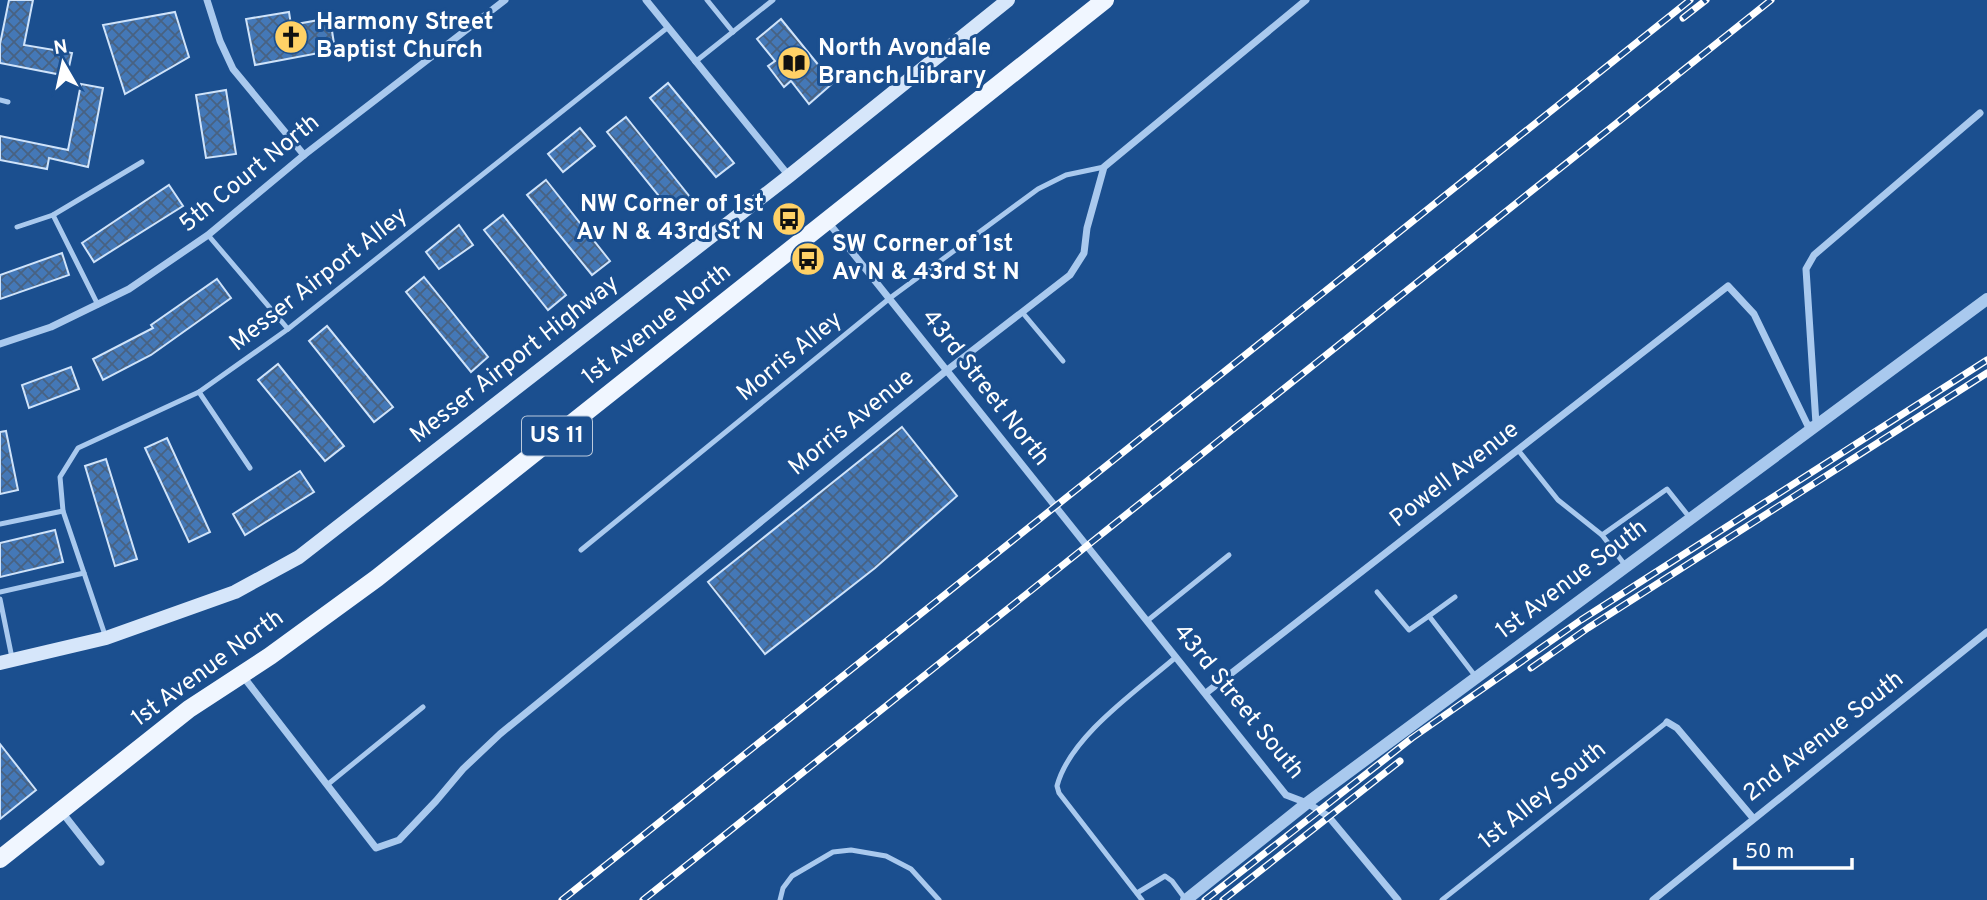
<svg xmlns="http://www.w3.org/2000/svg" width="1987" height="900" viewBox="0 0 1987 900" font-family="Overpass,sans-serif">
  <style>
    .building { fill: url(#building-cross-hatch); stroke: #cfe3fa; stroke-width: 2 }
    .lines { fill: none; stroke-linecap: round; stroke-linejoin: round }
    .service { stroke: #a9c9ee; stroke-width: 5 }
    .minor { stroke: #a9c9ee; stroke-width: 7 }
    .tertiary { stroke: #a9c9ee; stroke-width: 12 }
    .secondary { stroke: #d6e6fa; stroke-width: 14 }
    .primary { stroke: #f0f6ff; stroke-width: 18 }
    .rail-casing { stroke: #fff; stroke-width: 7 }
    .rail { stroke: #1b4f8f; stroke-width: 4.5; stroke-dasharray: 13; stroke-linecap: butt }
    .labels { text-anchor: middle; dominant-baseline: central; stroke-width: 6; stroke-linejoin: round; paint-order: stroke }
    .shield { fill: #1b4f8f; stroke: #bbcadd; stroke-width: 2 }
    .shield-label { font-size: 23px; font-weight: bold; fill: #fff }
    .poi-label { font-size: 24px; font-weight: bold; fill: #fff; stroke: #1b4f8f; text-anchor: start }
    .street-label { font-size: 24px; fill: #fff; stroke: #1b4f8f }
  </style>
  <defs>
    <pattern id="building-cross-hatch" width="8" height="8" patternUnits="userSpaceOnUse" patternTransform="scale(1.75)"><rect width="8" height="8" fill="#4478b7"/><path d="M0 0l8 8M0 8l8-8" fill="none" stroke="#486282"/></pattern>
  </defs>
  <rect width="100%" height="100%" fill="#1b4f8f"/>
  <!-- building -->
  <g class="building">
    <path d="M 9,0 L 33,0 L 24,45 L 72,53 L 67,76 L 0,63 L 0,44 Z"/>
    <path d="M 175,12 L 189,57 L 125,94 L 103,25 Z"/>
    <path d="M 289,12 L 291,25 L 330,18 L 335,50 L 255,65 L 246,19 Z"/>
    <path d="M 781,19 L 833,83 L 809,104 L 791,81 L 784,87 L 768,66 L 775,61 L 757,39 Z"/>
    <path d="M 668,83 L 734,163 L 716,177 L 650,98 Z"/>
    <path d="M 81,84 L 103,88 L 88,167 L 49,158 L 47,169 L 0,160 L 0,136 L 68,150 Z"/>
    <path d="M 226,90 L 236,154 L 206,158 L 196,95 Z"/>
    <path d="M 626,117 L 690,197 L 671,211 L 607,132 Z"/>
    <path d="M 580,128 L 595,146 L 563,172 L 548,154 Z"/>
    <path d="M 546,180 L 610,261 L 592,275 L 527,195 Z"/>
    <path d="M 169,185 L 183,206 L 94,262 L 82,243 Z"/>
    <path d="M 503,215 L 566,295 L 548,310 L 484,230 Z"/>
    <path d="M 459,225 L 473,245 L 439,269 L 426,252 Z"/>
    <path d="M 62,253 L 69,275 L 0,299 L 0,275 Z"/>
    <path d="M 424,277 L 488,357 L 471,372 L 406,292 Z"/>
    <path d="M 217,279 L 231,298 L 151,355 L 103,380 L 93,359 L 153,328 L 151,325 Z"/>
    <path d="M 327,326 L 393,407 L 374,422 L 309,341 Z"/>
    <path d="M 278,364 L 344,446 L 325,461 L 258,380 Z"/>
    <path d="M 71,367 L 79,389 L 29,408 L 22,385 Z"/>
    <path d="M 902,427 L 957,496 L 875,568 L 765,654 L 708,582 Z"/>
    <path d="M 6,431 L 18,490 L 0,494 L 0,432 Z"/>
    <path d="M 167,438 L 210,532 L 189,542 L 145,448 Z"/>
    <path d="M 106,459 L 137,559 L 115,566 L 85,466 Z"/>
    <path d="M 300,471 L 314,492 L 245,535 L 233,514 Z"/>
    <path d="M 55,530 L 63,562 L 0,577 L 0,543 Z"/>
    <path d="M 0,744 L 36,790 L 0,819 Z"/>
  </g>
  <g class="lines">
    <!-- service -->
    <g class="service">
      <path d="M 707,0 L 733,32"/>
      <path d="M 695,62 L 773,0"/>
      <path d="M 0,100 L 8,102"/>
      <path d="M 53,215 L 142,162"/>
      <path d="M 17,227 L 53,215 L 98,305"/>
      <path d="M 208,235 L 288,329"/>
      <path d="M 1022,312 L 1063,361"/>
      <path d="M 199,392 L 250,468"/>
      <path d="M 1518,450 L 1558,500 L 1602,535"/>
      <path d="M 0,524 L 63,511"/>
      <path d="M 581,550 L 890,298 L 1038,189 L 1066,175 L 1104,167"/>
      <path d="M 1625,565 L 1602,535 L 1667,489 L 1690,518"/>
      <path d="M 0,592 L 84,573"/>
      <path d="M 1377,592 L 1409,630 L 1429,616 L 1476,677"/>
      <path d="M 0,599 L 12,658"/>
      <path d="M 1429,616 L 1455,597"/>
      <path d="M 1147,621 L 1229,555"/>
      <path d="M 105,635 L 63,511 L 60,477 L 78,448 L 199,392 L 288,329 L 667,28"/>
      <path d="M 327,785 L 423,707"/>
      <path d="M 1137,893 L 1165,876 L 1172,881 L 1186,900"/>
      <path d="M 780,900 L 783,888 L 792,876 L 833,852 L 851,850 L 886,856 L 911,869 L 939,900"/>
      <path d="M 1142,900 L 1059,793 L 1057,786 C 1070,736 1138,690 1176,657"/>
      <path d="M 1442,900 L 1667,722"/>
    </g>
    <!-- minor -->
    <g class="minor">
      <path d="M 207,0 L 220,41 L 233,69 L 304,155"/>
      <path d="M 646,0 L 789,176"/>
      <path d="M 828,222 L 1286,795 L 1307,803 L 1328,816 L 1398,900"/>
      <path d="M 0,344 L 51,327 L 129,289 L 208,235 L 304,155 L 505,0"/>
      <path d="M 242,675 L 376,848 L 399,840 L 436,801 L 463,769 L 500,734 L 946,371 L 1070,275 L 1084,253 L 1087,228 L 1104,167 L 1306,0"/>
      <path d="M 1206,693 L 1728,286 L 1754,314 L 1808,426 L 1816,424 L 1806,269 L 1814,255 L 1980,113"/>
      <path d="M 1667,722 L 1677,728 L 1753,818"/>
      <path d="M 61,811 L 101,862"/>
      <path d="M 1653,900 L 1987,632"/>
    </g>
    <!-- tertiary -->
    <path class="tertiary" d="M 1186,900 L 1307,803 L 1987,299"/>
    <!-- secondary -->
    <path class="secondary" d="M 0,663 L 106,638 L 235,592 L 299,557 L 789,176 L 1008,0"/>
    <!-- primary -->
    <path class="primary" d="M 0,859 L 189,709 L 270,656 L 377,578 L 1105,0"/>
    <!-- rail casing -->
    <g class="rail-casing">
      <g id="rail">
        <path d="M 1683,18 L 1706,0"/>
        <path d="M 1531,668 L 1588,628 L 1987,373"/>
        <path d="M 562,900 L 1690,0"/>
        <path d="M 643,900 L 1771,0"/>
        <path d="M 1205,900 L 1412,738 L 1581,620 L 1987,360"/>
        <path d="M 1223,900 L 1400,761"/>
      </g>
    </g>
    <!-- rail -->
    <use href="#rail" class="rail"/>
  </g>
  <!-- icons -->
  <defs>
    <g id="church-disc" transform="scale(1.75)"><circle r="9.5" fill="#ffd166" stroke="#1b4f8f"/><path d="M-1.2-6h2.4v3.5h3.3v2.4h-3.3V6h-2.4V-.1h-3.3v-2.4h3.3Z" fill="#111"/></g>
    <g id="library-disc" transform="scale(1.75)"><circle r="9.5" fill="#ffd166" stroke="#1b4f8f"/><path d="M-6-4Q-3-5.5-.7-3.5V5Q-3 3-6 4ZM6-4Q3-5.5 .7-3.5V5Q3 3 6 4Z" fill="#111"/></g>
    <g id="bus-disc" transform="scale(1.75)"><circle r="9.5" fill="#ffd166" stroke="#1b4f8f"/><path d="M-5-6H5V4H4V6H2V4H-2V6H-4V4H-5ZM-3.5-4V0h7V-4ZM-3.5 1.2v1.5H-2V1.2ZM2 1.2v1.5H3.5V1.2Z" fill="#111"/></g>
  </defs>
  <g fill-rule="evenodd">
    <use href="#church-disc" x="291" y="37"/>
    <use href="#library-disc" x="794" y="63"/>
    <use href="#bus-disc" x="789" y="219"/>
    <use href="#bus-disc" x="808" y="259"/>
  </g>
  <g class="labels">
    <!-- shield labels -->
    <rect class="shield" x="522" y="416.5" width="70" height="39" rx="5"/>
    <g class="shield-label">
      <text x="557" y="436">US 11</text>
    </g>
    <!-- poi labels -->
    <g class="poi-label">
      <text x="316" y="23">Harmony Street<tspan x="316" dy="28">Baptist Church</tspan></text>
      <text x="818" y="49">North Avondale<tspan x="818" dy="28">Branch Library</tspan></text>
      <text x="764" y="205" text-anchor="end">NW Corner of 1st<tspan x="764" dy="28">Av N &amp; 43rd St N</tspan></text>
      <text x="832" y="245">SW Corner of 1st<tspan x="832" dy="28">Av N &amp; 43rd St N</tspan></text>
    </g>
    <!-- street labels -->
    <g class="street-label">
      <text transform="translate(250 174) rotate(-39)">5th Court North</text>
      <text transform="translate(319 280) rotate(-38)">Messer Airport Alley</text>
      <text transform="translate(657 325) rotate(-38)">1st Avenue North</text>
      <text transform="translate(790 357) rotate(-39)">Morris Alley</text>
      <text transform="translate(515 360) rotate(-38)">Messer Airport Highway</text>
      <text transform="translate(985 388) rotate(52)">43rd Street North</text>
      <text transform="translate(852 423) rotate(-39)">Morris Avenue</text>
      <text transform="translate(1455 475) rotate(-38)">Powell Avenue</text>
      <text transform="translate(1572 580) rotate(-37)">1st Avenue South</text>
      <text transform="translate(208 669) rotate(-36)">1st Avenue North</text>
      <text transform="translate(1238 702) rotate(51)">43rd Street South</text>
      <text transform="translate(1824 737) rotate(-38)">2nd Avenue South</text>
      <text transform="translate(1543 796) rotate(-39)">1st Alley South</text>
    </g>
  </g>
  <!-- north arrow -->
  <g transform="translate(63 63) rotate(351)" stroke="#1b4f8f" stroke-width="5" paint-order="stroke">
  <path d="M0-5L12 26L0 18L-12 26Z" fill="#ffffff"/>
  <text y="-10" font-size="19" font-weight="bold" text-anchor="middle" fill="#ffffff">N</text>
  </g>
  <!-- scale -->
  <path d="M1735 858v10h117v-10" fill="none" stroke="#ffffff" stroke-width="3.5"/>
  <text x="1745" y="858" font-size="21" fill="#ffffff" stroke="#1b4f8f" stroke-width="5" paint-order="stroke">50 m</text>
</svg>
